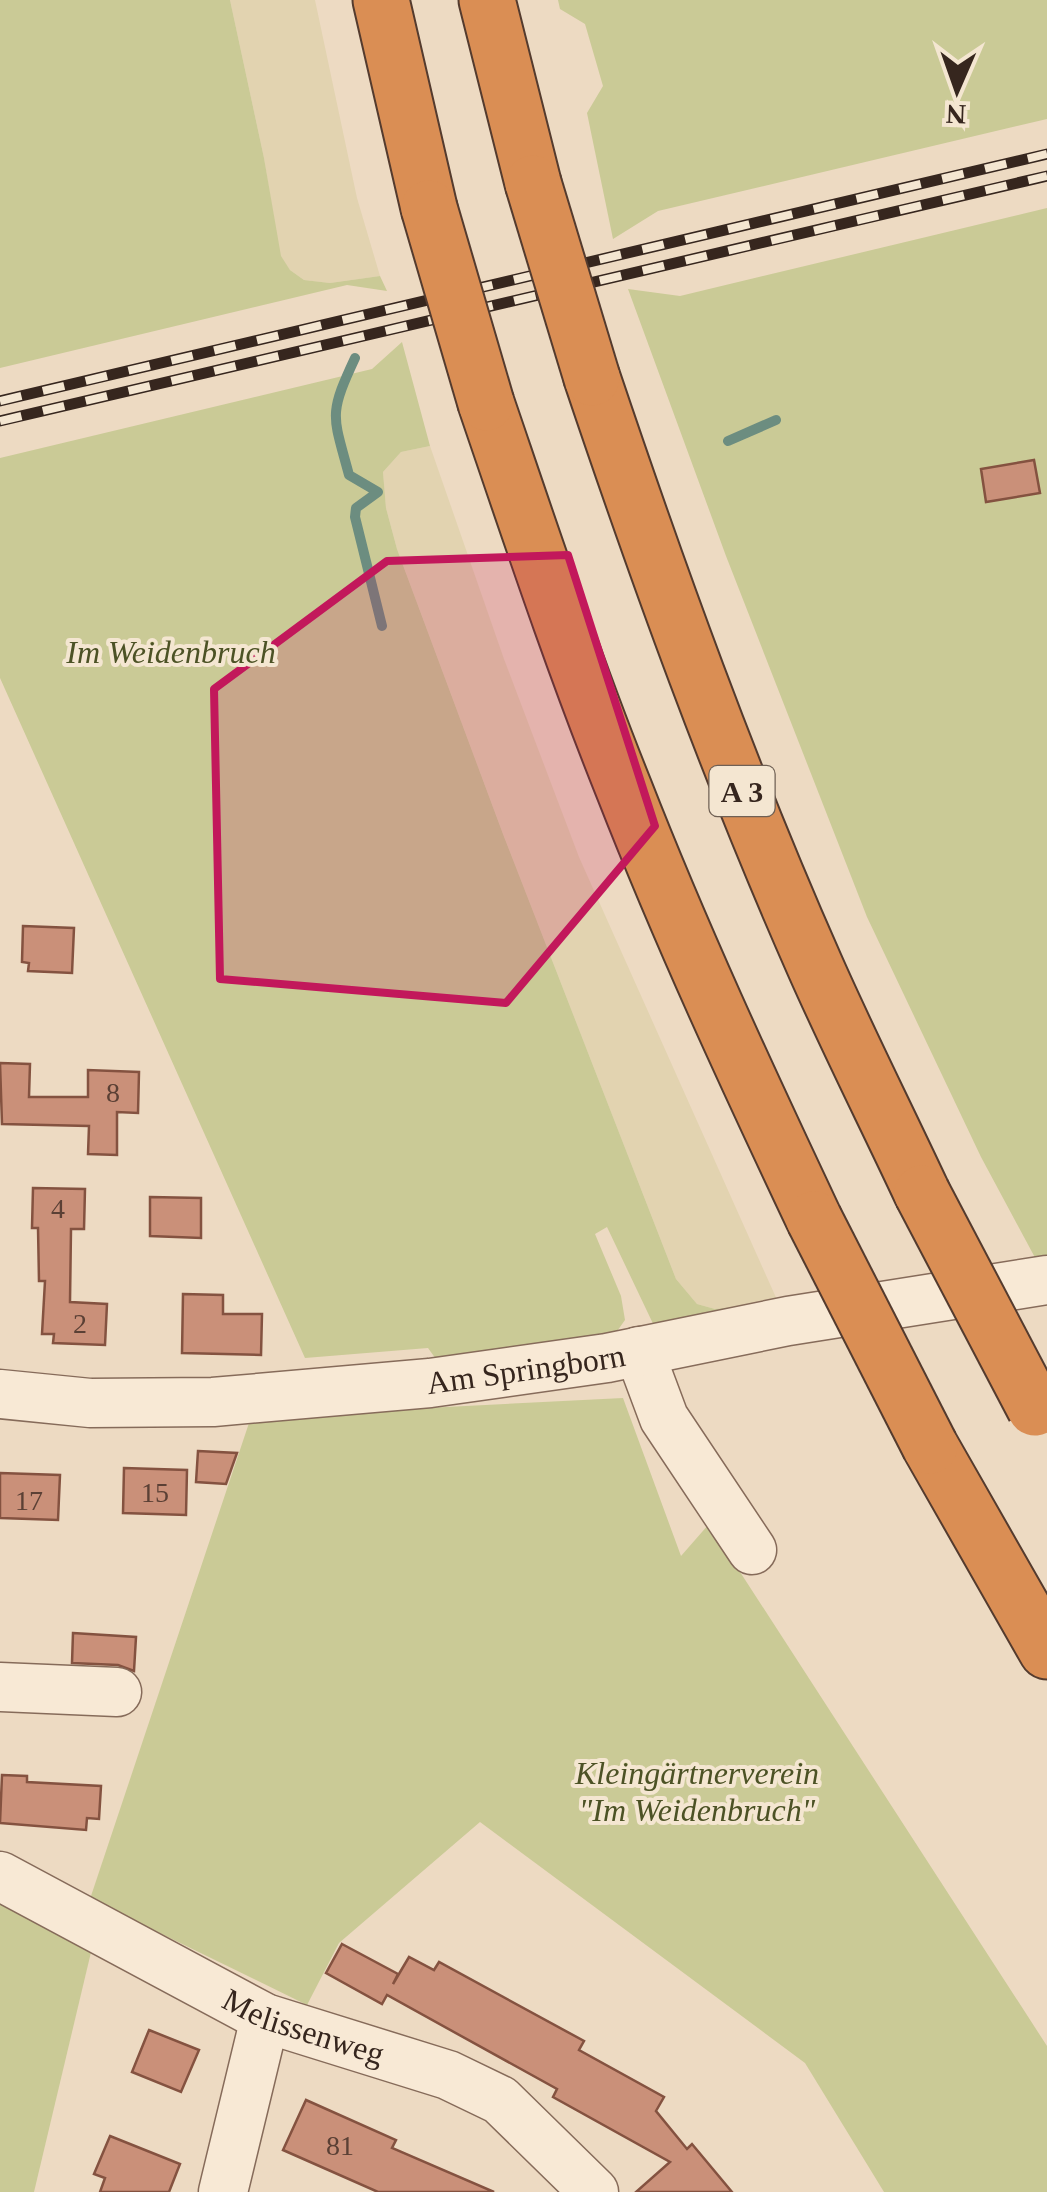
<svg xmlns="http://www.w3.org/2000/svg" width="1047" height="2192" viewBox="0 0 1047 2192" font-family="Georgia,serif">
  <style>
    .farmland { fill: #e2d3b0 }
    .green { fill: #caca96 }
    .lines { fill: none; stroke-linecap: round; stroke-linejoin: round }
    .stream { stroke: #6c8d80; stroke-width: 10 }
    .building { fill: #ca9079; stroke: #845240; stroke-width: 2.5 }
    .minor-casing { stroke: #866b5a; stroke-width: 51 }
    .highway-casing { stroke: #543b2e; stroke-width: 59 }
    .minor { stroke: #f8e9d5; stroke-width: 48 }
    .highway { stroke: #da8e54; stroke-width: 55 }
    .rail-casing { stroke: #36261e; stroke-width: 11 }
    .rail { stroke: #f4e6d1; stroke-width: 8; stroke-dasharray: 22; stroke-linecap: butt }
    .highway-bridge-casing { stroke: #543b2e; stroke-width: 59; stroke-linecap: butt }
    .highway-bridge { stroke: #da8e54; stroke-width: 55 }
    .marked { fill: #c2185b; fill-opacity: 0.2; stroke: #c2185b; stroke-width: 8; stroke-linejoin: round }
    .labels { text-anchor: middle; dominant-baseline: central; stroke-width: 8; stroke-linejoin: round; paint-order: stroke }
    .number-label { font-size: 28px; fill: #5b4035 }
    .shield { fill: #f4e6d1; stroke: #6f6054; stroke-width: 2.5 }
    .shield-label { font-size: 30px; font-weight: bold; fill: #36261e }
    .park-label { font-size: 32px; font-style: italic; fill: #4c5225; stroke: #f4e6d1 }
    .street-label { font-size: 32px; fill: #36261e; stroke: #f4e6d1 }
  </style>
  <rect width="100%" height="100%" fill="#eddac2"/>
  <!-- farmland -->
  <g class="farmland">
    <path d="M 230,0 L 315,0 L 357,198 L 380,276 L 330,283 L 304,280 L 290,270 L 280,256 L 264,158 Z"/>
    <path d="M 430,446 L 504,659 L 579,857 L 778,1302 L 715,1309 L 697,1304 L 676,1279 L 503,834 L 397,549 L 386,508 L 383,472 L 401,452 Z"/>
  </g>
  <!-- green -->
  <g class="green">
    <path d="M 0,0 L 230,0 L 264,158 L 281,256 L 290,270 L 304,280 L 330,283 L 380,276 L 387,291 L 347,285 L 0,368 Z"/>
    <path d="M 558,0 L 1047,0 L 1047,119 L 658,211 L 613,239 L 587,113 L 603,86 L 585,24 L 560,9 Z"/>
    <path d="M 1047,208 L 1047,1264 L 1039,1265 L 981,1157 L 867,917 L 726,556 L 628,289 L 680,296 Z"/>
    <path d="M 402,342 L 430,446 L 401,452 L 383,472 L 386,508 L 397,549 L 503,834 L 676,1279 L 697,1304 L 715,1309 L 778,1302 L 657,1332 L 607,1227 L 595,1234 L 621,1296 L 625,1320 L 610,1341 L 441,1366 L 428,1348 L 305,1358 L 0,678 L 0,458 L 372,369 Z"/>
    <path d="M 623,1398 L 681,1556 L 709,1524 L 1047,2046 L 1047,2192 L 884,2192 L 805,2063 L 480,1822 L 339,1943 L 307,2005 L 90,1899 L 251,1417 Z"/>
    <path d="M 0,1902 L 92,1948 L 34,2192 L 0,2192 Z"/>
  </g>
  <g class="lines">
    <!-- stream -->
    <g class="stream">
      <path d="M 355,358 C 328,416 333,415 349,475 L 378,492 L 356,508 L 355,517 L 382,626"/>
      <path d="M 728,441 L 776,420"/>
    </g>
  </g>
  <!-- building -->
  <g class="building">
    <path d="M 1034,460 L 1040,493 L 986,502 L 981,469 Z"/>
    <path d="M 23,926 L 74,928 L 72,973 L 28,971 L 29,963 L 22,962 Z"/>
    <path d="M 0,1063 L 30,1064 L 29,1097 L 88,1097 L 88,1070 L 139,1072 L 138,1113 L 117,1112 L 117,1155 L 88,1154 L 89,1126 L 2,1124 Z"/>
    <path d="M 33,1188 L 85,1189 L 84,1229 L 71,1229 L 70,1302 L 107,1304 L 105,1345 L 53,1343 L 54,1334 L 42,1334 L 45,1281 L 39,1281 L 38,1228 L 32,1228 Z"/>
    <path d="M 150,1197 L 201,1198 L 201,1238 L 150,1236 Z"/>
    <path d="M 183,1294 L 223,1295 L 223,1314 L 262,1314 L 261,1355 L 182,1353 Z"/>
    <path d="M 198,1451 L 237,1453 L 226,1484 L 196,1482 Z"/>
    <path d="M 124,1468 L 187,1470 L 186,1515 L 123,1513 Z"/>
    <path d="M 0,1473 L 60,1475 L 58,1520 L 0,1518 Z"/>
    <path d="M 73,1633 L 136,1637 L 134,1671 L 118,1665 L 72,1663 Z"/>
    <path d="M 2,1775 L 27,1776 L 27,1782 L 101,1786 L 99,1819 L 87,1818 L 86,1830 L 0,1823 Z"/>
    <path d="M 342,1944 L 398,1974 L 393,1984 L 409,1957 L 434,1970 L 439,1962 L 584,2041 L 579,2050 L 664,2097 L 656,2111 L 687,2149 L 692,2144 L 732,2192 L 636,2192 L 670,2162 L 553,2097 L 557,2089 L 387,1995 L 382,2004 L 326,1973 Z"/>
    <path d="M 149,2030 L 199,2050 L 181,2092 L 132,2072 Z"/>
    <path d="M 306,2100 L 396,2140 L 392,2148 L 494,2192 L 378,2192 L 283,2150 Z"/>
    <path d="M 110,2136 L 180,2164 L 169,2192 L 100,2192 L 105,2178 L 94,2174 Z"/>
  </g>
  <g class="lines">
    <!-- minor casing -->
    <g class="minor-casing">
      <g id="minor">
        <path d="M 639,1351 L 664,1418 L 752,1550"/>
        <path id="s1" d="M 0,1394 L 90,1403 L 213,1402 L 430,1383 L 607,1358 L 788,1321 L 1047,1280"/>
        <path d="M 0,1687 L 117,1692"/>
        <path id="s2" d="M 0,1876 L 265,2018 L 448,2075 L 500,2100 L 594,2192"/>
        <path d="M 223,2192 L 265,2018"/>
      </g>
    </g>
    <!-- highway casing -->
    <g class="highway-casing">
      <g id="highway">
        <path d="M 381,0 L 429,208"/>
        <path d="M 487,0 L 533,183"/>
        <path d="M 592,378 C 659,577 730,774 815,966 C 849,1043 887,1118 922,1193"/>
        <path d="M 486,403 C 530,532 573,662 624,789 C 681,935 747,1077 814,1219"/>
        <path d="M 930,1446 L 1047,1651"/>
      </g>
    </g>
    <!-- minor -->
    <use href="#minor" class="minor"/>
    <!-- highway -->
    <use href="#highway" class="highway"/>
    <!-- rail casing -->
    <g class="rail-casing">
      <g id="rail">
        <path d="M 0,401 L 1047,154"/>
        <path d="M 0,421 L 1047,176"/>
      </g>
    </g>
    <!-- rail -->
    <use href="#rail" class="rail"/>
    <!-- highway-bridge casing -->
    <g class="highway-bridge-casing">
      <g id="highway-bridge">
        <path d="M 533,183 L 592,378"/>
        <path d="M 429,208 L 486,403"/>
        <path d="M 922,1193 L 1035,1408"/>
        <path d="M 814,1219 L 930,1446"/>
      </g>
    </g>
    <!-- highway-bridge -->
    <use href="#highway-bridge" class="highway-bridge"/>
  </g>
  <!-- marked area -->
  <path class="marked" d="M 568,555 L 655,826 L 506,1003 L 220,979 L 214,689 L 387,561 Z"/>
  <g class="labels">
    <!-- number labels -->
    <g class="number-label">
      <text x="113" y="1092">8</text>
      <text x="58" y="1208">4</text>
      <text x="80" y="1323">2</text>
      <text x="155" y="1492">15</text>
      <text x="29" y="1500">17</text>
      <text x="340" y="2145">81</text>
    </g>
    <!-- shield labels -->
    <rect class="shield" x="709.5" y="766" width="65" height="50" rx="8"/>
    <g class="shield-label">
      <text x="742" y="791">A 3</text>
    </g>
    <!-- park labels -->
    <g class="park-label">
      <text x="171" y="652">Im Weidenbruch</text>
      <text x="697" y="1773">Kleingärtnerverein<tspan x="697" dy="37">"Im Weidenbruch"</tspan></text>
    </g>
    <!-- street labels -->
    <g class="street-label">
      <text stroke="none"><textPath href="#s1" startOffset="528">Am Springborn</textPath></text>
      <text stroke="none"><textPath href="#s2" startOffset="340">Melissenweg</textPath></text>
    </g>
  </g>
  <!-- north arrow -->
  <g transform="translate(957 90) rotate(182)" stroke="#f4e6d1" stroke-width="8" paint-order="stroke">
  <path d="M0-8L18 38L0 25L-18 38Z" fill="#36261e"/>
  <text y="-15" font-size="28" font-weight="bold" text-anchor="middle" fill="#36261e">N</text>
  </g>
</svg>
